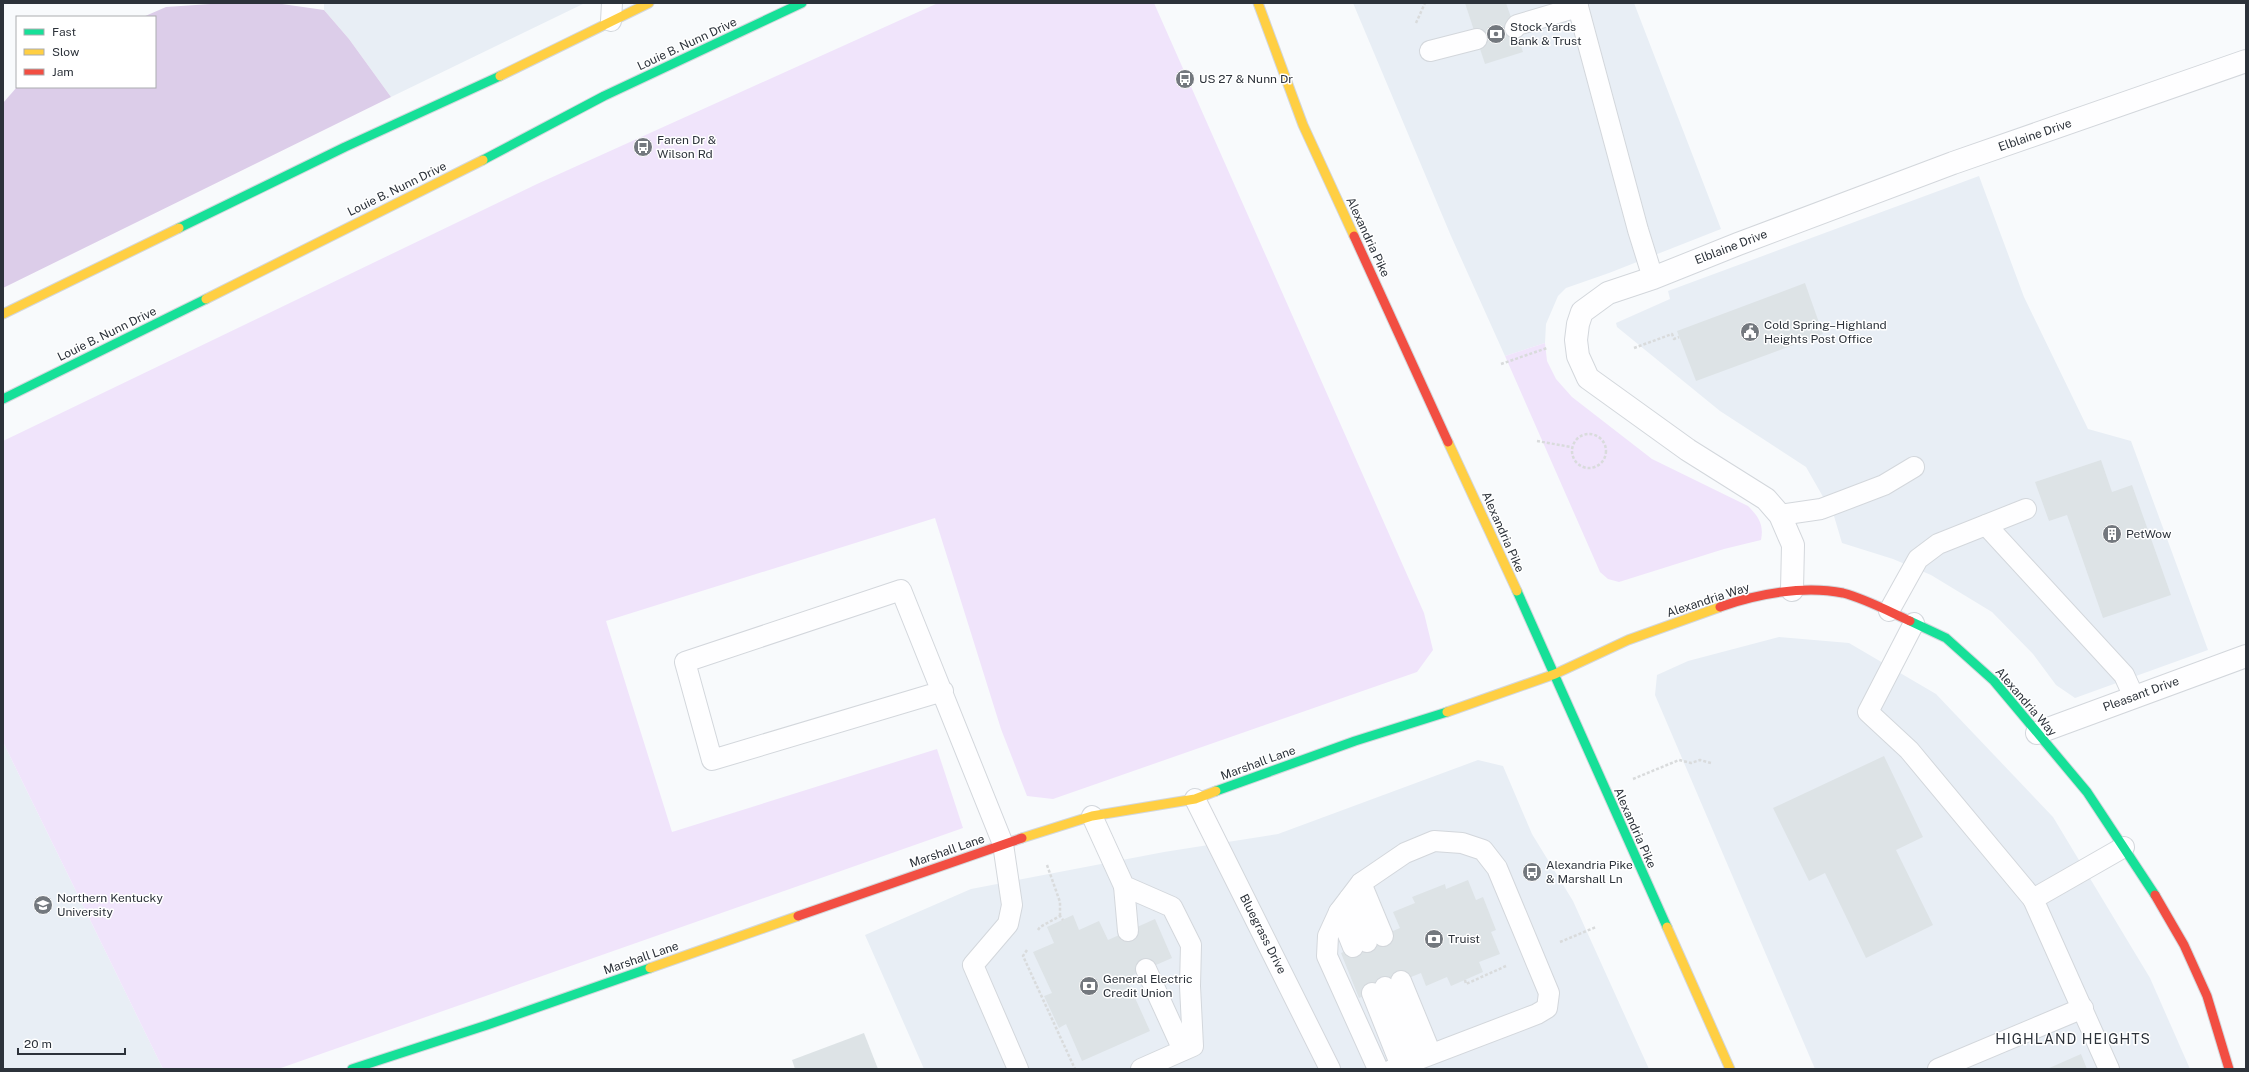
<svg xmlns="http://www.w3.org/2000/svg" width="2249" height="1072" viewBox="0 0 2249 1072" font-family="'Public Sans',sans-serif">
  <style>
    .built { fill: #e8eef5 }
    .green { fill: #f0e4fb }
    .forest { fill: #dccde9 }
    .building { fill: #dde3e6 }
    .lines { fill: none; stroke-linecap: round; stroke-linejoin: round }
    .lane-casing { stroke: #d3d7dc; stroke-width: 22 }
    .street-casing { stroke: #d3d7dc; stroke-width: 24 }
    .fast-casing { stroke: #d3d7dc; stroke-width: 11 }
    .slow-casing { stroke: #d3d7dc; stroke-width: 11 }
    .jam-casing { stroke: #d3d7dc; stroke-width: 11 }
    .path { stroke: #d9dbdc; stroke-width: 2.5; stroke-dasharray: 3 2; stroke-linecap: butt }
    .lane { stroke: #fefeff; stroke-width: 20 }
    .street { stroke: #fefeff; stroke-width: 22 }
    .fast { stroke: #16e098; stroke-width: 9 }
    .slow { stroke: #ffcf43; stroke-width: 9 }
    .jam { stroke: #f24e42; stroke-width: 9 }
    .labels { text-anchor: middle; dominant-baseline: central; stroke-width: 3; stroke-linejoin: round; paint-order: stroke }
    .poi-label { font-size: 12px; fill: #2c323a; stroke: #fff; text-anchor: start }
    .street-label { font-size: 12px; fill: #2c323a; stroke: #fff }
    .quarter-label { font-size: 14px; letter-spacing: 1px; fill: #2c323a; stroke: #fff }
  </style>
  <rect width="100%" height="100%" fill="#f8fafc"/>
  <!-- built -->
  <g class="built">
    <path d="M 324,3 L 585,3 L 391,97 L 349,39 L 324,10 Z"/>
    <path d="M 1353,3 L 1634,3 L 1721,229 L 1609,273 L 1566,288 L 1558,296 L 1546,324 L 1545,343 L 1505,356 L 1451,236 Z"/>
    <path d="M 1979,176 L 2024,297 L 2088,429 L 2131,441 L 2208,650 L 2075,698 L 2056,685 L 2033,654 L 1992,612 L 1931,575 L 1893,559 L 1842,543 L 1834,516 L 1806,467 L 1720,411 L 1617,327 L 1616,323 L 1670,299 L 1668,291 Z"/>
    <path d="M 1779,637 L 1849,643 L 1936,694 L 2053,817 L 2150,978 L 2190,1069 L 1815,1069 L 1655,695 L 1657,675 L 1688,661 Z"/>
    <path d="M 3,742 L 163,1069 L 3,1069 Z"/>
    <path d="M 1478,760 L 1503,766 L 1532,834 L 1573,901 L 1649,1069 L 924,1069 L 865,935 L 971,889 L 1164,852 L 1278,834 Z"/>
  </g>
  <!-- green -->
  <g class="green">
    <path d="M 938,3 L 1154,3 L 1424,613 L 1433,650 L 1417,672 L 1053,799 L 1027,796 L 1001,729 L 935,518 L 606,621 L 672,832 L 937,749 L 963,828 L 278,1069 L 163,1069 L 3,742 L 3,441 L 537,184 Z"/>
    <path d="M 1545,343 L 1547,361 L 1556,379 L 1572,397 L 1652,459 L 1748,506 C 1759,517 1764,525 1761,540 L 1724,549 L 1619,582 L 1608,579 L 1600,572 L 1505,356 Z"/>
  </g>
  <!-- forest -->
  <path class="forest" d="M 225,3 L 275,3 L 324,10 L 349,39 L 391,97 L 3,288 L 3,103 L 17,87 L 155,87 L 155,17 L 143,17 L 166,7 Z"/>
  <!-- building -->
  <g class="building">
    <path d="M 1465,3 L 1506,3 L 1523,52 L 1485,64 Z"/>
    <path d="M 1805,283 L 1823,334 L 1696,381 L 1677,331 Z"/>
    <path d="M 2101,460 L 2112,492 L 2132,485 L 2171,595 L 2103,618 L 2067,515 L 2049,521 L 2035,482 Z"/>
    <path d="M 1884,756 L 1923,837 L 1896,850 L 1933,925 L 1866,958 L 1825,873 L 1809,881 L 1773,808 Z"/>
    <path d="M 1468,880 L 1476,900 L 1483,897 L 1496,930 L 1491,932 L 1500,954 L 1479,962 L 1483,972 L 1451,986 L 1447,977 L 1426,986 L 1421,973 L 1359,998 L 1341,953 L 1400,928 L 1393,912 L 1415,903 L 1412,897 L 1445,884 L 1446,889 Z"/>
    <path d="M 1073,915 L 1079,930 L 1099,921 L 1108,940 L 1155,919 L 1172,958 L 1126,978 L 1150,1031 L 1082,1061 L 1066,1024 L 1059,1028 L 1044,996 L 1052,993 L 1033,952 L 1054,943 L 1047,927 Z"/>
    <path d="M 864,1033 L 878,1069 L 795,1069 L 792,1060 Z"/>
    <path d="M 2081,1054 L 2087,1069 L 2047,1069 Z"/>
  </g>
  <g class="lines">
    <!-- lane casing -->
    <g class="lane-casing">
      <g id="lane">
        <path d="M 1577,3 L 1638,230 L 1653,278"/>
        <path d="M 611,21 L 612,3"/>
        <path d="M 1515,28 L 1517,25 L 1578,7"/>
        <path d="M 1430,51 L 1477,39"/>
        <path d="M 1780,515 L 1821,509 L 1884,485 L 1914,467"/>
        <path d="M 1986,525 L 2124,675 L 2134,697"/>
        <path d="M 1889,611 L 1918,559 L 1938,544 L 2026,509"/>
        <path d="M 1914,623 L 1868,712 L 1909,750 L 2033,899"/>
        <path d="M 943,691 L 712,760 L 685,662 L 901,590 L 1003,844 L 1012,905 L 1008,924 L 973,965 L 1018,1069"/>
        <path d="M 1195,799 L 1330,1069"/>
        <path d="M 1092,816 L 1124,886 L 1172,907 L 1191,945 L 1190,986 L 1193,1046 L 1141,1069"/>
        <path d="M 1361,883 L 1383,936"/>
        <path d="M 1124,886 L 1128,931"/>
        <path d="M 1349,899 L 1367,942"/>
        <path d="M 1339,912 L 1353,947"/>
        <path d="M 1146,969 L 1183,1050"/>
        <path d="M 1401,981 L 1431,1054"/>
        <path d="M 1385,987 L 1415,1061"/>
        <path d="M 1372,993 L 1401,1066"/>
        <path d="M 1378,1069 L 1327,956 L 1328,936 L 1339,912 L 1361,883 L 1405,853 L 1434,841 L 1462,843 L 1483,850 L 1497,868 L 1549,993 L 1547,1008 L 1537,1014 L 1393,1069"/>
        <path d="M 1938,1069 L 2083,1008"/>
        <path d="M 2109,1069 L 2033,899 L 2124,847"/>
      </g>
    </g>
    <!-- street casing -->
    <g class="street-casing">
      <g id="street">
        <path d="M 1792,590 L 1793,545 L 1780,515 L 1766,499 L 1688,450 L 1588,378 L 1578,356 L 1576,340 L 1578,324 L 1582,312 L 1608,293 L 1653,278 L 1738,244 L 1953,163 L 2246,61"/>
        <path d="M 2037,733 L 2246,656"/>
      </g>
    </g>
    <!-- fast casing -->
    <g class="fast-casing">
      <g id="fast">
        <path d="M 483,160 L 604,96 L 802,3"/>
        <path d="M 179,228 L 345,147 L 500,76"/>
        <path d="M 3,399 L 206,299"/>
        <path d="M 1517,591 L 1667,927"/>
        <path d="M 1910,621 L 1946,638 L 1994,681 L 2087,792 L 2155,895"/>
        <path d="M 1216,791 L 1355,741 L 1447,712"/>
        <path d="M 352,1069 L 487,1025 L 650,968"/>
      </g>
    </g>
    <!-- slow casing -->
    <g class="slow-casing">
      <g id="slow">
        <path d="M 1258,3 L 1303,125 L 1354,236"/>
        <path d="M 500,76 L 649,3"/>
        <path d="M 206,299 L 483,160"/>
        <path d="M 3,314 L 179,228"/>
        <path d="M 1448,442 L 1517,591"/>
        <path d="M 1447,712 L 1555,674 L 1628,640 L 1720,607"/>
        <path d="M 1022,838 L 1092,816 L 1195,799 L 1216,791"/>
        <path d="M 1667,927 L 1730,1069"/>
        <path d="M 650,968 L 798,916"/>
      </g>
    </g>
    <!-- jam casing -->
    <g class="jam-casing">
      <g id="jam">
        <path d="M 1354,236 L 1448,442"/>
        <path d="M 1720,607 C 1756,594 1804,585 1843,593 C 1866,599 1888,611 1910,621"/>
        <path d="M 2155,895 L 2184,945 L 2207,996 L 2229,1069"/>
        <path d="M 798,916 L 1022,838"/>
      </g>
    </g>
    <!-- path -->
    <g class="path">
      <path d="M 1416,23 L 1425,3"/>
      <path d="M 1634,348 L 1672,334 L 1674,339 L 1679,337"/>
      <path d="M 1501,364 L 1547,348"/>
      <circle cx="1589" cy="451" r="17"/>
      <path d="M 1537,441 L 1571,447"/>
      <path d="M 1633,779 L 1679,760 L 1691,763 L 1700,760 L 1711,763"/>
      <path d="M 1047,865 L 1060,902 L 1060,916"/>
      <path d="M 1038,930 L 1040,927 L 1060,916 L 1063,920"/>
      <path d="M 1560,942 L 1596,927"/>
      <path d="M 1027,950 L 1023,956 L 1075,1069"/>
      <path d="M 1465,980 L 1466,984 L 1506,966"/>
    </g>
    <!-- lane -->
    <use href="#lane" class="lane"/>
    <!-- street -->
    <use href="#street" class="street"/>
    <!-- fast -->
    <use href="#fast" class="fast"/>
    <!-- slow -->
    <use href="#slow" class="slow"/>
    <!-- jam -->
    <use href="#jam" class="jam"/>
  </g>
  <!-- icons -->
  <defs>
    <g id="bank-disc" transform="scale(1)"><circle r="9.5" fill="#73787e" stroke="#fff"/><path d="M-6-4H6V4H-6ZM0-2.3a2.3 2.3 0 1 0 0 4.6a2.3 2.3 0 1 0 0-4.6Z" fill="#fff"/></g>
    <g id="bus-disc" transform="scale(1)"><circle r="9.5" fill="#73787e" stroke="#fff"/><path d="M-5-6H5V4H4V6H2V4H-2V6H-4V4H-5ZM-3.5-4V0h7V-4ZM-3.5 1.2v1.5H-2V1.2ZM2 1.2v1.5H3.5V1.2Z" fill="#fff"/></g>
    <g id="civic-disc" transform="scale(1)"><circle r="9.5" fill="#73787e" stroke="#fff"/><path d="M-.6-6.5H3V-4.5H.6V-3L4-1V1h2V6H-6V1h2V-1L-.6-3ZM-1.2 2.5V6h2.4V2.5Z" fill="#fff"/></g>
    <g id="building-disc" transform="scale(1)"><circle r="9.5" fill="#73787e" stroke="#fff"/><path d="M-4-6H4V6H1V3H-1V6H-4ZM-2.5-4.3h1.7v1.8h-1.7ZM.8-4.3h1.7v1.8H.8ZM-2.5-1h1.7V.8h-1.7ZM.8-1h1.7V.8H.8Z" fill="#fff"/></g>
    <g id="university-disc" transform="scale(1)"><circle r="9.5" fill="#73787e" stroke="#fff"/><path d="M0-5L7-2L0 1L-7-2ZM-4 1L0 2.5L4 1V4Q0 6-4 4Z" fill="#fff"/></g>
  </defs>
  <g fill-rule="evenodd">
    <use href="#bank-disc" x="1496" y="34"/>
    <use href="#bus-disc" x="1185" y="79"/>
    <use href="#bus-disc" x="643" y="147"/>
    <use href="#civic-disc" x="1750" y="332"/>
    <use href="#building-disc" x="2112" y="534"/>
    <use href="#bus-disc" x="1532" y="872"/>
    <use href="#university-disc" x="43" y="905"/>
    <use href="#bank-disc" x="1434" y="939"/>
    <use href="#bank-disc" x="1089" y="986"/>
  </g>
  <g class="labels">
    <!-- poi labels -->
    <g class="poi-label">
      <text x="1510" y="27">Stock Yards<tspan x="1510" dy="14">Bank &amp; Trust</tspan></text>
      <text x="1199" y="79">US 27 &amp; Nunn Dr</text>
      <text x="657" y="140">Faren Dr &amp;<tspan x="657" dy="14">Wilson Rd</tspan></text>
      <text x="1764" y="325">Cold Spring–Highland<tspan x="1764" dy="14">Heights Post Office</tspan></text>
      <text x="2126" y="534">PetWow</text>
      <text x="1546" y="865">Alexandria Pike<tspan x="1546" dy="14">&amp; Marshall Ln</tspan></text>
      <text x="57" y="898">Northern Kentucky<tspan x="57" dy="14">University</tspan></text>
      <text x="1448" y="939">Truist</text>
      <text x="1103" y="979">General Electric<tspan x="1103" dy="14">Credit Union</tspan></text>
    </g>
    <!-- street labels -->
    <g class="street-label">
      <text transform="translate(687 44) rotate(-25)">Louie B. Nunn Drive</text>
      <text transform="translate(2035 135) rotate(-19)">Elblaine Drive</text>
      <text transform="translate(397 189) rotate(-26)">Louie B. Nunn Drive</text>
      <text transform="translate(1368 237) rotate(65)">Alexandria Pike</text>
      <text transform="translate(1731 247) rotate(-21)">Elblaine Drive</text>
      <text transform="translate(107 334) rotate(-26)">Louie B. Nunn Drive</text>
      <text transform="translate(1503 532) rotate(66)">Alexandria Pike</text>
      <text transform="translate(1708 600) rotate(-18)">Alexandria Way</text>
      <text transform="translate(2141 694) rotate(-20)">Pleasant Drive</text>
      <text transform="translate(2026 702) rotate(49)">Alexandria Way</text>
      <text transform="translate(1258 763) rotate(-20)">Marshall Lane</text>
      <text transform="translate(1635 828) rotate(66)">Alexandria Pike</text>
      <text transform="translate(947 851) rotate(-19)">Marshall Lane</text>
      <text transform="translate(1263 934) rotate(63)">Bluegrass Drive</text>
      <text transform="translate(641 958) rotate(-19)">Marshall Lane</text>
    </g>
    <!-- quarter labels -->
    <g class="quarter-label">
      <text x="2073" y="1039">HIGHLAND HEIGHTS</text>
    </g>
  </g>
  <!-- border -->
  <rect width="2249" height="1072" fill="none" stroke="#2c323a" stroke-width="8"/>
  <!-- legend -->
  <rect x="16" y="16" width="140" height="72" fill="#ffffff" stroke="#abadb0"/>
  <rect x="24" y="29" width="20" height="6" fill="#16e098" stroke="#abadb0"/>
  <text x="52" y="36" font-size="12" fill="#2c323a">Fast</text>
  <rect x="24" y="49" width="20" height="6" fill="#ffcf43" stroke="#abadb0"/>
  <text x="52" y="56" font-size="12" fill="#2c323a">Slow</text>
  <rect x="24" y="69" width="20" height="6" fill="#f24e42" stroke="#abadb0"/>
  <text x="52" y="76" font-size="12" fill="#2c323a">Jam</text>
  <!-- scale -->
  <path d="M18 1048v6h107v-6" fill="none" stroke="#2c323a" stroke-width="2"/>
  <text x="24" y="1048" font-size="12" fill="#2c323a" stroke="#ffffff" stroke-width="3" paint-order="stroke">20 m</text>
</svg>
